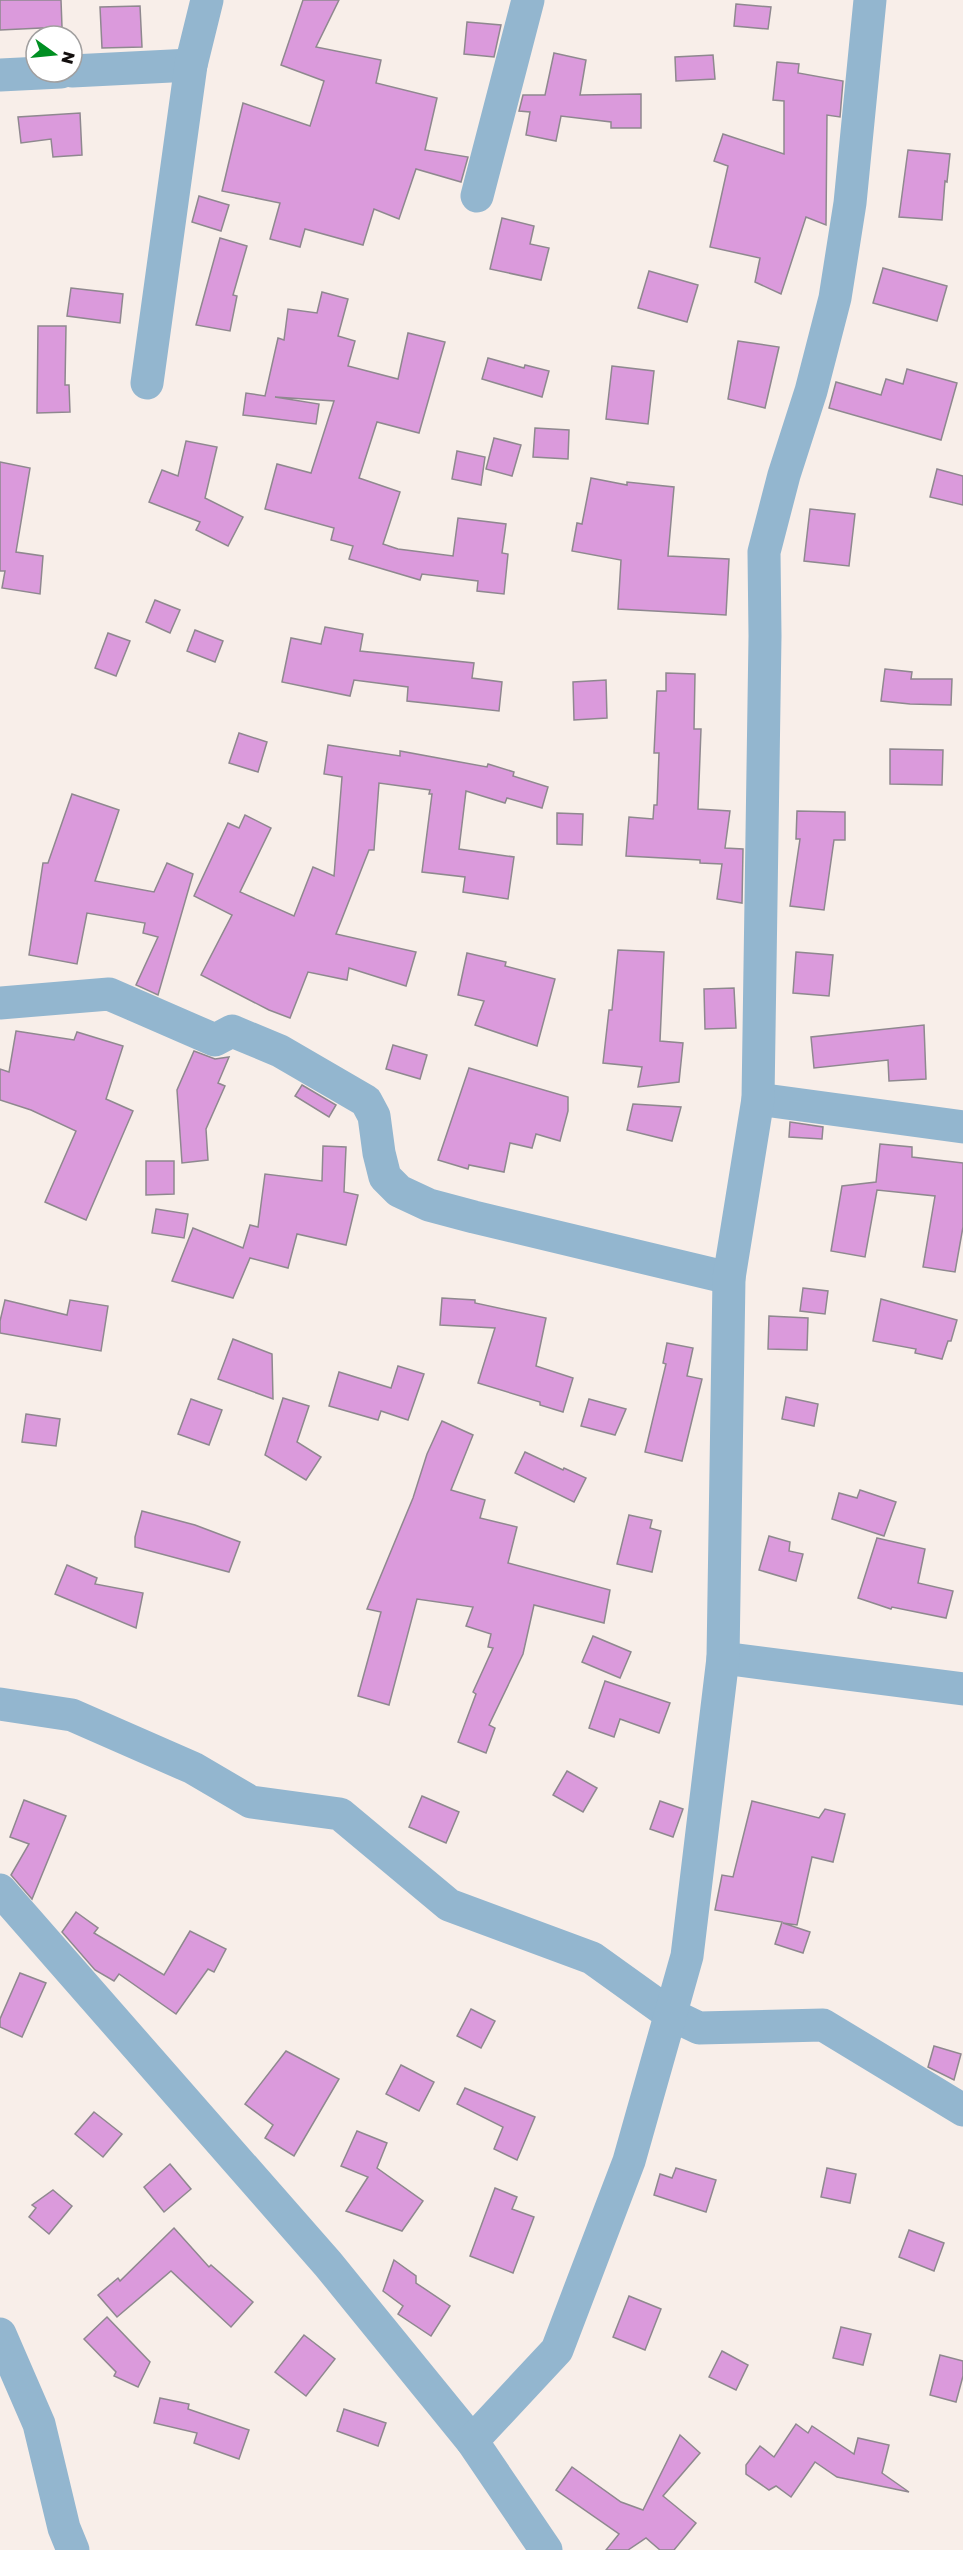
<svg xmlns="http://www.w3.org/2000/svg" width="963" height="2550" viewBox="0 0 963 2550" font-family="'Golos Text',sans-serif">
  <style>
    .building { fill: #db9adc; stroke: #8f888f; stroke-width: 1.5 }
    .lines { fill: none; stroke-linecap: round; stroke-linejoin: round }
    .street { stroke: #93b6cf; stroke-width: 33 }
  </style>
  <rect width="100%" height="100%" fill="#f8eee9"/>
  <!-- building -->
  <g class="building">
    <path d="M 0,0 L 61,0 L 62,27 L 0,30 Z"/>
    <path d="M 303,0 L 339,0 L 316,47 L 381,60 L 376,83 L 437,98 L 425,150 L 468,157 L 461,182 L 416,169 L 399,219 L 374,209 L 363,245 L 305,229 L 300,247 L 270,239 L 280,203 L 222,191 L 243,103 L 310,126 L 324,81 L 281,65 Z"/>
    <path d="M 736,4 L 771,7 L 768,29 L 734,26 Z"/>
    <path d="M 140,6 L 142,47 L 102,48 L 100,7 Z"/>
    <path d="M 467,22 L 501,25 L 494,57 L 464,54 Z"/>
    <path d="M 554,53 L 586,60 L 580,95 L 641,94 L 641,128 L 611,128 L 611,122 L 561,116 L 556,141 L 526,135 L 530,112 L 519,111 L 523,95 L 545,95 Z"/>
    <path d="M 713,55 L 715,79 L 676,81 L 675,57 Z"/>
    <path d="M 777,62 L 799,64 L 798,73 L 843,81 L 840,117 L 827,115 L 826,225 L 806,217 L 781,294 L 755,282 L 760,258 L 710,247 L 728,166 L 714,161 L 723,134 L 784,154 L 784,101 L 773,100 Z"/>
    <path d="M 80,113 L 82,155 L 53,157 L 51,139 L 21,143 L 18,117 Z"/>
    <path d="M 908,150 L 950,154 L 947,182 L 945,181 L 942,220 L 899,217 Z"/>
    <path d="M 199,196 L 229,205 L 221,231 L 192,222 Z"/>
    <path d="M 502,218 L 534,226 L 530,244 L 549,248 L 541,280 L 490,269 Z"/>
    <path d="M 220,238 L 247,246 L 233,295 L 237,296 L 230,331 L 196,325 Z"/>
    <path d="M 883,268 L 947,286 L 937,321 L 873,303 Z"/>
    <path d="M 649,271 L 698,285 L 687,322 L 638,308 Z"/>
    <path d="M 71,288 L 123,294 L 120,323 L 67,316 Z"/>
    <path d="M 322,292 L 348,299 L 338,336 L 355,341 L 348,366 L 398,379 L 408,333 L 445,342 L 419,433 L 377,422 L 359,478 L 400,492 L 383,544 L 398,549 L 453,556 L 458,518 L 506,524 L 502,553 L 508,554 L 504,594 L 477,591 L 478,581 L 422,574 L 420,580 L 349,559 L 353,546 L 331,540 L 334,528 L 265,509 L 277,464 L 311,473 L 334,401 L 275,397 L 319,404 L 316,424 L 243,415 L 246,393 L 265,396 L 278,338 L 284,340 L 288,309 L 317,313 Z"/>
    <path d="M 38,326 L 66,326 L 65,385 L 69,385 L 70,412 L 37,413 Z"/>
    <path d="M 738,341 L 779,347 L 765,408 L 728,399 Z"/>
    <path d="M 488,358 L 524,368 L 525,365 L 549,371 L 542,397 L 482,379 Z"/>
    <path d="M 612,366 L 654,371 L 648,424 L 606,419 Z"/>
    <path d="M 907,369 L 957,383 L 941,440 L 829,408 L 836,382 L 881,395 L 886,379 L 903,384 Z"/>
    <path d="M 535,428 L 569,430 L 568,459 L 533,457 Z"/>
    <path d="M 494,438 L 521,445 L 512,476 L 486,469 Z"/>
    <path d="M 186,441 L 217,447 L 205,498 L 243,517 L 228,546 L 196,530 L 200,522 L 149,502 L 162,470 L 178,476 Z"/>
    <path d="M 457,451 L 485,457 L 481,485 L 452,479 Z"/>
    <path d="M 0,462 L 30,468 L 16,552 L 43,556 L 40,594 L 2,588 L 5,571 L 0,571 Z"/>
    <path d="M 937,469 L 963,476 L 963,505 L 930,497 Z"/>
    <path d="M 591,478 L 627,485 L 627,482 L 674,487 L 668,556 L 729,559 L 726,615 L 618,609 L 621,560 L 572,551 L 577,523 L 582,524 Z"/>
    <path d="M 810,509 L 855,514 L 849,566 L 804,561 Z"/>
    <path d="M 155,600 L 180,610 L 170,633 L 146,622 Z"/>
    <path d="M 325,627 L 363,634 L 360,651 L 474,663 L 472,678 L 502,682 L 499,711 L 407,701 L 408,687 L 354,680 L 350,696 L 282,682 L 291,638 L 321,644 Z"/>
    <path d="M 195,630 L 223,641 L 215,662 L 187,651 Z"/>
    <path d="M 108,633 L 130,641 L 116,676 L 95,668 Z"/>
    <path d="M 885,669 L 912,672 L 911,679 L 952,679 L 951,705 L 910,704 L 881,701 Z"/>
    <path d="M 666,673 L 695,674 L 694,729 L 701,729 L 698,809 L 730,811 L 725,848 L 743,849 L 742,903 L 717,899 L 722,864 L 700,863 L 700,860 L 626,856 L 629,817 L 653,819 L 654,805 L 657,805 L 659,753 L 654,753 L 657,691 L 666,691 Z"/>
    <path d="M 606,680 L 607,718 L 574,720 L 573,682 Z"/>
    <path d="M 239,733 L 267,742 L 258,772 L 229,763 Z"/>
    <path d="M 328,745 L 400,756 L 400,751 L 487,767 L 488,764 L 514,772 L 513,776 L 548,787 L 542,808 L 507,798 L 505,803 L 466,791 L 459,849 L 514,857 L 508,899 L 463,892 L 465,877 L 422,872 L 432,794 L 429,794 L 430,790 L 379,783 L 374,850 L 369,850 L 336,934 L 416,952 L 406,986 L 349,968 L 347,980 L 308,972 L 290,1018 L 269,1010 L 201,975 L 232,915 L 194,896 L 228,823 L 239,828 L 245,815 L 271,828 L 240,892 L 294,916 L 313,867 L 334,876 L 342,777 L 324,774 Z"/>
    <path d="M 890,749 L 943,750 L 942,785 L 890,784 Z"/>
    <path d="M 72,794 L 119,810 L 95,881 L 154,892 L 167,863 L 193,874 L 158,995 L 136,985 L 158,937 L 143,933 L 145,923 L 87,913 L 77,964 L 29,955 L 43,863 L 48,863 Z"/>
    <path d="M 797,811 L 845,812 L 845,840 L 834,840 L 824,910 L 790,906 L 800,839 L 796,839 Z"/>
    <path d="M 557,813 L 583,814 L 582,845 L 557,844 Z"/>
    <path d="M 618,950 L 664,952 L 660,1041 L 683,1043 L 679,1082 L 638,1087 L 642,1067 L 603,1063 L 609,1010 L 612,1010 Z"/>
    <path d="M 796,952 L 833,955 L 829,996 L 793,993 Z"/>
    <path d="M 467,953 L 506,962 L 505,966 L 555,979 L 537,1046 L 475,1025 L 484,1001 L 458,995 Z"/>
    <path d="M 734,988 L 736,1028 L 705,1029 L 704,989 Z"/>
    <path d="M 924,1025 L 926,1079 L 889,1081 L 888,1060 L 814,1068 L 811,1037 Z"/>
    <path d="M 16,1031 L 74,1040 L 77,1032 L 123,1046 L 106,1099 L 133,1111 L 86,1220 L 45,1202 L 76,1131 L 31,1110 L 0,1100 L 0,1069 L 9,1072 Z"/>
    <path d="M 393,1045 L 427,1055 L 420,1079 L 386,1069 Z"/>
    <path d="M 194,1051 L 215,1059 L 229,1057 L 218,1083 L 225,1086 L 206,1129 L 208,1160 L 182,1163 L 177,1090 Z"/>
    <path d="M 469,1068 L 568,1097 L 568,1111 L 560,1141 L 536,1134 L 532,1148 L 510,1143 L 504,1172 L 469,1165 L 468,1169 L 438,1160 Z"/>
    <path d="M 302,1085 L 336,1105 L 329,1117 L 295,1096 Z"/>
    <path d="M 633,1104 L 681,1107 L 672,1141 L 627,1130 Z"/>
    <path d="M 790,1122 L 823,1127 L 822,1139 L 789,1137 Z"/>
    <path d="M 880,1144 L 912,1147 L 912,1157 L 963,1163 L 963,1227 L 955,1272 L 923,1267 L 935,1196 L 877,1190 L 865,1257 L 831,1251 L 842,1186 L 876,1182 Z"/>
    <path d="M 323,1146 L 346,1147 L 344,1192 L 358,1195 L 346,1245 L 297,1234 L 288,1268 L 250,1258 L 233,1298 L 172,1281 L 193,1228 L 243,1248 L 250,1225 L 258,1227 L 265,1174 L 322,1181 Z"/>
    <path d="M 146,1161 L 174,1161 L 174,1194 L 146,1195 Z"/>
    <path d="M 156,1209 L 188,1214 L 184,1238 L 152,1233 Z"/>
    <path d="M 803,1288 L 828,1291 L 825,1314 L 800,1311 Z"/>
    <path d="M 442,1298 L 475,1300 L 475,1303 L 546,1318 L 536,1366 L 573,1378 L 563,1412 L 540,1405 L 540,1402 L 478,1383 L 495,1328 L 440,1325 Z"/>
    <path d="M 881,1299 L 957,1320 L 951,1341 L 948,1341 L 942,1359 L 915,1353 L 916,1349 L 873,1341 Z"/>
    <path d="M 5,1300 L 67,1315 L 70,1300 L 108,1306 L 101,1351 L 0,1333 L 0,1321 Z"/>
    <path d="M 769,1316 L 808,1318 L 807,1350 L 768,1349 Z"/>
    <path d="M 233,1339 L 272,1354 L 273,1399 L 218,1379 Z"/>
    <path d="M 667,1343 L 693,1348 L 687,1376 L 702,1379 L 682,1461 L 645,1452 L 666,1364 L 663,1363 Z"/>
    <path d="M 398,1366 L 424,1374 L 408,1420 L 381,1411 L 378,1420 L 329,1406 L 339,1372 L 391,1388 Z"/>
    <path d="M 786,1397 L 818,1404 L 814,1426 L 782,1419 Z"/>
    <path d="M 283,1398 L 309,1406 L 297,1442 L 321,1457 L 306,1480 L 265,1455 Z"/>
    <path d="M 191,1399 L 222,1410 L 209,1445 L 178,1434 Z"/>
    <path d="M 589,1399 L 626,1409 L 615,1435 L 581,1426 Z"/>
    <path d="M 26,1414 L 60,1419 L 56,1446 L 22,1442 Z"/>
    <path d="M 442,1421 L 473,1435 L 451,1490 L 485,1500 L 480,1518 L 517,1527 L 508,1563 L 610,1590 L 604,1623 L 534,1605 L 523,1654 L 489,1725 L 495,1728 L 486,1753 L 458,1742 L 476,1694 L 473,1692 L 493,1648 L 488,1647 L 491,1634 L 466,1626 L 473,1607 L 417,1599 L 389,1705 L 358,1696 L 381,1612 L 367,1609 L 413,1498 L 427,1454 Z"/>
    <path d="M 525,1452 L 563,1470 L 564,1468 L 586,1478 L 574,1502 L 515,1473 Z"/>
    <path d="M 860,1490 L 896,1502 L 884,1536 L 832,1519 L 839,1493 L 857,1498 Z"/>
    <path d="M 142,1511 L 195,1525 L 240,1542 L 229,1572 L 135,1547 L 135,1537 Z"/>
    <path d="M 629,1515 L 652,1520 L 650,1528 L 661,1531 L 652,1572 L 617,1564 Z"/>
    <path d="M 769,1536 L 790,1542 L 789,1551 L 803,1554 L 796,1581 L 759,1570 Z"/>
    <path d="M 877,1538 L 925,1549 L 918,1583 L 953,1591 L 946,1618 L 892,1607 L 891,1609 L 858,1598 Z"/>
    <path d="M 67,1565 L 97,1578 L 95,1584 L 143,1593 L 136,1628 L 55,1594 Z"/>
    <path d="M 593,1636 L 631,1652 L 620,1678 L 582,1662 Z"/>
    <path d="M 605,1681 L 670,1703 L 659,1733 L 620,1719 L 614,1737 L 589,1728 Z"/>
    <path d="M 567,1771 L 597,1788 L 583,1812 L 553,1795 Z"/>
    <path d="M 422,1796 L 459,1812 L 446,1843 L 409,1827 Z"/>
    <path d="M 24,1800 L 66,1816 L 32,1899 L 11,1875 L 29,1844 L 10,1837 Z"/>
    <path d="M 660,1801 L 683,1809 L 673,1837 L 650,1829 Z"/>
    <path d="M 752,1801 L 819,1818 L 825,1809 L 845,1814 L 833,1862 L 812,1857 L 797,1925 L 783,1923 L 810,1932 L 803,1953 L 775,1944 L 782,1922 L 715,1910 L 722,1875 L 733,1877 Z"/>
    <path d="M 76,1912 L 98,1928 L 94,1933 L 164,1975 L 190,1931 L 226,1949 L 214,1972 L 208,1969 L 176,2014 L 119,1974 L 114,1981 L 95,1970 L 62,1932 Z"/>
    <path d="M 20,1973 L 46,1983 L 22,2037 L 0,2027 L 0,2019 Z"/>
    <path d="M 471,2009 L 495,2021 L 481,2048 L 457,2036 Z"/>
    <path d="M 934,2046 L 961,2054 L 954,2080 L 928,2067 Z"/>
    <path d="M 286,2051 L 339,2079 L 294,2156 L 265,2138 L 273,2125 L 245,2104 Z"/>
    <path d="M 401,2065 L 434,2082 L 419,2111 L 386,2094 Z"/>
    <path d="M 465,2088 L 535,2117 L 517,2160 L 494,2149 L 503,2127 L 457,2104 Z"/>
    <path d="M 94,2112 L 122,2134 L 103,2157 L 75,2134 Z"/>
    <path d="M 357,2131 L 387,2143 L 377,2168 L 423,2201 L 402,2231 L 346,2211 L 368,2177 L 341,2166 Z"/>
    <path d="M 170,2164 L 191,2189 L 164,2212 L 144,2187 Z"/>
    <path d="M 676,2168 L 716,2180 L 706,2212 L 654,2195 L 660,2174 L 672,2178 Z"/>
    <path d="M 827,2168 L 856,2174 L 850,2203 L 821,2197 Z"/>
    <path d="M 495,2188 L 517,2197 L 512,2209 L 534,2217 L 513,2273 L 470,2256 Z"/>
    <path d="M 53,2190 L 72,2206 L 49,2234 L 29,2217 L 36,2208 L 32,2205 Z"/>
    <path d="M 174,2228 L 209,2267 L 211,2265 L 253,2302 L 231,2327 L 171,2271 L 117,2317 L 98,2295 L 118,2278 L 120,2281 Z"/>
    <path d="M 909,2230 L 944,2243 L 934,2271 L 899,2257 Z"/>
    <path d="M 394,2260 L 416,2276 L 416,2283 L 450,2306 L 431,2336 L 398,2314 L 403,2306 L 383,2291 Z"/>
    <path d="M 629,2296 L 661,2309 L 645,2350 L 613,2337 Z"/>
    <path d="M 107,2317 L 150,2362 L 138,2387 L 114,2376 L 116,2372 L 84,2339 Z"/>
    <path d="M 841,2327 L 871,2334 L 863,2365 L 833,2358 Z"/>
    <path d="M 304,2335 L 335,2359 L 306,2396 L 275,2372 Z"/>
    <path d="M 722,2351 L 748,2365 L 736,2390 L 709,2377 Z"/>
    <path d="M 940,2355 L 963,2361 L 963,2376 L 956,2402 L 930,2395 Z"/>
    <path d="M 160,2398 L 189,2404 L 188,2409 L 249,2430 L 239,2459 L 194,2443 L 197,2433 L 154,2423 Z"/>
    <path d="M 344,2409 L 386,2423 L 378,2446 L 337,2431 Z"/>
    <path d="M 796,2424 L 808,2433 L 812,2426 L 854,2454 L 858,2438 L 889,2445 L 882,2473 L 909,2492 L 837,2477 L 815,2462 L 791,2497 L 776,2486 L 769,2490 L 746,2474 L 746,2465 L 760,2446 L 774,2457 Z"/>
    <path d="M 680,2435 L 700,2453 L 663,2496 L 696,2523 L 674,2550 L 660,2550 L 646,2538 L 628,2550 L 606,2550 L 619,2534 L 556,2490 L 572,2467 L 621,2502 L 643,2510 Z"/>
  </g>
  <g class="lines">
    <!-- street -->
    <g class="street">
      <path d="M 72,71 L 191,65"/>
      <path d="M 0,75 L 61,72"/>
      <path d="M 477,196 L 528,0"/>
      <path d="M 147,383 L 191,65 L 207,0"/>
      <path d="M 0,1003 L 109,994 L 215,1040 L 232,1031 L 280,1051 L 366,1101 L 374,1116 L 379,1153 L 385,1177 L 399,1191 L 429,1205 L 474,1217 L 729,1278"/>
      <path d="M 758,1099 L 963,1127"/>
      <path d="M 723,1658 L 963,1689"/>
      <path d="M 0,1704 L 72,1715 L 193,1768 L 251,1802 L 340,1814 L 449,1905 L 592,1958 L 670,2014 L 699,2028 L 823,2025 L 963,2110"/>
      <path d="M 0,1890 L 328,2264 L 472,2441"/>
      <path d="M 0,2334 L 39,2424 L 64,2528 L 73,2550"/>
      <path d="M 546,2550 L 472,2441 L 557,2350 L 629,2161 L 687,1956 L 723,1658 L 729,1278 L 758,1099 L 765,636 L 764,552 L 784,475 L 811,391 L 835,298 L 850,203 L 870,0"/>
    </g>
  </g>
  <!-- north arrow -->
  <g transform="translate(54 54) rotate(105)"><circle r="28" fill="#ffffff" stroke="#a19f9f" stroke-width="1.5"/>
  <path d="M0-4.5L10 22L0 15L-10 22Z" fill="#008f22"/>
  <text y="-9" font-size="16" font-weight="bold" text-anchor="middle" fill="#130f0e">N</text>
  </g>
</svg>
